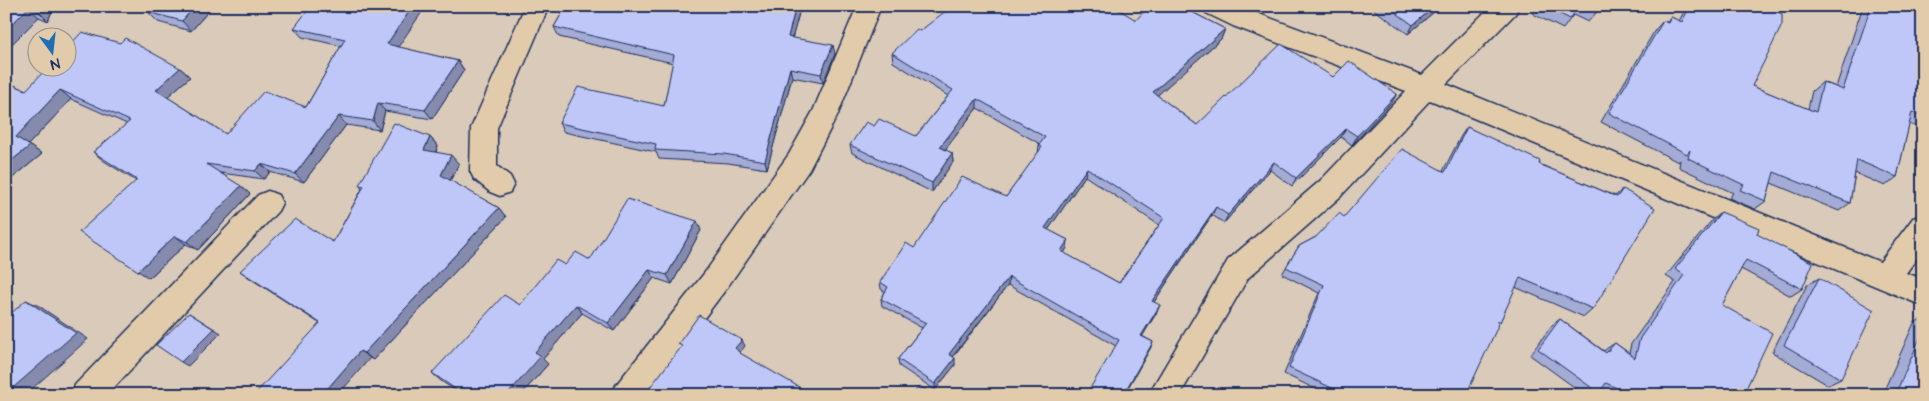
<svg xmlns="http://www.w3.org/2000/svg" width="1929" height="401" viewBox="0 0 1929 401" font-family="'Architects Daughter',sans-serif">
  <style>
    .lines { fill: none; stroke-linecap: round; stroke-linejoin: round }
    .minor-casing { stroke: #1b2f5e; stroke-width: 3 }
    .minor { fill: #e1cbab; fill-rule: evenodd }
    .wall { fill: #a4abd5; stroke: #1b2f5e; fill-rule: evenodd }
    .shaded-wall { fill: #868bae; stroke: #1b2f5e }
    .building { fill: #bfc7f8; stroke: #1b2f5e; fill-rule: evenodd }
  </style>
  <rect width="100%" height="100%" fill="#dacaba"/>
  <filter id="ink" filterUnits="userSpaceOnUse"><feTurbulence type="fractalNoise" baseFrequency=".02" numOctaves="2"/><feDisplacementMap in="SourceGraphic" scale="10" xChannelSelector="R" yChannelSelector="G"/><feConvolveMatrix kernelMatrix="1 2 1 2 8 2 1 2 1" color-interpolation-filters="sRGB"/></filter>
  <g filter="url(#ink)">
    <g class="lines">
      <!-- minor casing -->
      <g class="minor-casing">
        <g id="minor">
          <path d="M 525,6 L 549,6 L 497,128 L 497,166 L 510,176 L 514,184 L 510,192 L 500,196 L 490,192 L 474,179 L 470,171 L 471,128 Z"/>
          <path d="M 857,6 L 881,6 L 838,114 L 809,170 L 726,289 L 646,395 L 612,395 L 616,385 L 706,271 L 789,154 L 813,111 Z"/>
          <path d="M 1203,6 L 1238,6 L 1422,75 L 1491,6 L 1519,6 L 1516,13 L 1446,84 L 1880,262 L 1913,218 L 1923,215 L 1923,250 L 1906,273 L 1923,279 L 1923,306 L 1430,100 L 1341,196 L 1248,278 L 1180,395 L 1148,395 L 1228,260 L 1321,180 L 1406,91 L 1233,26 L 1206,13 Z"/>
          <path d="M 268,191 L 278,195 L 282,203 L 278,211 L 107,395 L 71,395 L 75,385 L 258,195 Z"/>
        </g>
      </g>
      <!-- minor -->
      <use href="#minor" class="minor"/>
    </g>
    <!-- wall -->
    <g class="wall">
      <path d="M 6,6 L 54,6 L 48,21 L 39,17 L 6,50 Z"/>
      <path d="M 213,6 L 191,31 L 158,22 L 148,12 Z"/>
      <path d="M 566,6 L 801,6 L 792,38 L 835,54 L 823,83 L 792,77 L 767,169 L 728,163 L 659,159 L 656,152 L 564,132 L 559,123 L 664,106 L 673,63 L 559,37 L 554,27 Z"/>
      <path d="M 1369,6 L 1441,6 L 1408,34 Z"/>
      <path d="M 1538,6 L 1598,6 L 1596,13 L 1588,22 L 1573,15 L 1563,29 L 1533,14 Z"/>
      <path d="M 1687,6 L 1766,6 L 1752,86 L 1808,109 L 1812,91 L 1823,82 L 1836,87 L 1863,6 L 1923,6 L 1923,123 L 1917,127 L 1909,124 L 1897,177 L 1885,186 L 1855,173 L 1850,203 L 1839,211 L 1771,183 L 1766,201 L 1755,209 L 1729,198 L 1733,193 L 1679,167 L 1680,160 L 1678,162 L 1601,122 L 1655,30 L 1663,21 L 1667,22 L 1671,17 L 1679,21 Z"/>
      <path d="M 1189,7 L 1188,10 L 1225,29 L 1221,39 L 1157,95 L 1197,125 L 1333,77 L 1397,94 L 1391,103 L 1352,145 L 1341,137 L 1292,186 L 1270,170 L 1224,223 L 1212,215 L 1154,302 L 1157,312 L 1142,336 L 1153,342 L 1150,349 L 1116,346 L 1008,285 L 953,357 L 955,365 L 935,390 L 899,366 L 898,359 L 922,328 L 882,306 L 881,299 L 885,292 L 881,289 L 880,282 L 914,248 L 1006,197 L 1038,154 L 1039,145 L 1040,144 L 977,108 L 945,150 L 952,153 L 953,162 L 932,192 L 852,153 L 850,145 L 874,126 L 916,136 L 948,96 L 893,62 L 892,53 L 920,31 L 1136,20 ZM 1085,176 L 1159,225 L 1119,283 L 1064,253 L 1067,248 L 1068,240 L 1048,230 Z"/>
      <path d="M 294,28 L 398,47 L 458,61 L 464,70 L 432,119 L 385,111 L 380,130 L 346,125 L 304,182 L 270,172 L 264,179 L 221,173 L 250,194 L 198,250 L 186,244 L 149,278 L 136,181 L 104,161 L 93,152 L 127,124 L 71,99 L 28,145 L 42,154 L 10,180 L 6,178 L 6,82 L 26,90 L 180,68 L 190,77 L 167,97 L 226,134 L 306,107 L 341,46 L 302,37 Z"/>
      <path d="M 1467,127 L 1539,164 L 1615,196 L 1623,189 L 1593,309 L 1584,317 L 1515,287 L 1500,322 L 1497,324 L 1466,395 L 1328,395 L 1284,374 L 1319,293 L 1282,274 L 1299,246 L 1316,237 L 1344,217 L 1443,171 L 1461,136 Z"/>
      <path d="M 430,137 L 438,146 L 436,152 L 459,164 L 450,181 L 499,208 L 506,217 L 373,360 L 319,323 L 251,279 L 240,271 L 333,242 L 362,189 L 359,185 Z"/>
      <path d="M 1721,212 L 1757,234 L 1802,289 L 1791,296 L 1741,269 L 1722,305 L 1745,391 L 1752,395 L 1609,395 L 1601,391 L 1597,395 L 1585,395 L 1530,355 L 1552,325 L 1560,319 L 1604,351 L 1606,349 L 1615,343 L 1629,353 L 1631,344 L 1675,282 L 1666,276 L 1712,220 Z"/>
      <path d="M 701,230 L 672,284 L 654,278 L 614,331 L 582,313 L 543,359 L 548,364 L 521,395 L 462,395 L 441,381 L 432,373 L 520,305 L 565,265 L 590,260 Z"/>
      <path d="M 1819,278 L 1841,379 L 1828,385 L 1772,352 L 1807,285 Z"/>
      <path d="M 1923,318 L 1923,395 L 1882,395 L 1914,323 Z"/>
    </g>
    <!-- shaded-wall -->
    <g class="shaded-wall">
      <path d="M 40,6 L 54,6 L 48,21 L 38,11 Z"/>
      <path d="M 195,6 L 213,6 L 191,31 L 182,21 Z"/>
      <path d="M 413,6 L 426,6 L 394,53 L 387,44 Z"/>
      <path d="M 796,6 L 801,6 L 790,46 L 788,37 Z"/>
      <path d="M 1435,6 L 1441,6 L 1408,34 L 1413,25 Z"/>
      <path d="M 28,8 L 39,17 L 6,50 L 6,30 Z"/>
      <path d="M 1225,29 L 1221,39 L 1151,101 L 1153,92 Z"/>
      <path d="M 833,45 L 835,54 L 823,83 L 821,74 Z"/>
      <path d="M 458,61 L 464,70 L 432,119 L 425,110 Z"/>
      <path d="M 180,68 L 190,77 L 166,98 L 156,90 Z"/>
      <path d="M 790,68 L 792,77 L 767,169 L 765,161 Z"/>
      <path d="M 60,90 L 71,99 L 28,145 L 16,137 Z"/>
      <path d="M 1397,94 L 1391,103 L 1352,145 L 1357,136 Z"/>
      <path d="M 977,99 L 977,108 L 940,156 L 940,147 Z"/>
      <path d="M 378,103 L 385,111 L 380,130 L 373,121 Z"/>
      <path d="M 339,116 L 346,125 L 304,182 L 295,174 Z"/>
      <path d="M 1346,129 L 1341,137 L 1292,186 L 1296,178 Z"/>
      <path d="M 430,137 L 438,146 L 432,160 L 424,150 Z"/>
      <path d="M 30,146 L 42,154 L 10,180 L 6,178 L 6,165 Z"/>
      <path d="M 952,153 L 953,162 L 932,192 L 932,183 Z"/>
      <path d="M 451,155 L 459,164 L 448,184 L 441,175 Z"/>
      <path d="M 1274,162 L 1270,170 L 1224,223 L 1228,215 Z"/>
      <path d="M 261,164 L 270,172 L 264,179 L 255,171 Z"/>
      <path d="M 1087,168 L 1085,176 L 1044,236 L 1045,228 Z"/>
      <path d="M 241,186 L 250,194 L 198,250 L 187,242 Z"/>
      <path d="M 1216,207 L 1212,215 L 1150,308 L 1152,301 Z"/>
      <path d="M 499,208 L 506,217 L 373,360 L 364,353 Z"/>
      <path d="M 697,221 L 701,230 L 672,284 L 667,275 Z"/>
      <path d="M 175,236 L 186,244 L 149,278 L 138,271 Z"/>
      <path d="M 1068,240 L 1067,248 L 1060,259 L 1061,251 Z"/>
      <path d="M 649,270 L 654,278 L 614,331 L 608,323 Z"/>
      <path d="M 1009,277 L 1008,285 L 949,361 L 949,354 Z"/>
      <path d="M 26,300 L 39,306 L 88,339 L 25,395 L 6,395 Z"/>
      <path d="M 576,305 L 582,313 L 543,359 L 548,364 L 521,395 L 507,395 L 535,352 Z"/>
      <path d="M 1160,305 L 1157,312 L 1139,342 L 1141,336 Z"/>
      <path d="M 189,313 L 221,333 L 188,366 L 181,362 Z"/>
      <path d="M 742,340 L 745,346 L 738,355 L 735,348 Z"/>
      <path d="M 1153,342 L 1150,349 L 1124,395 L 1123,395 Z"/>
      <path d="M 360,351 L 370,358 L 338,395 L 322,395 Z"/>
      <path d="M 955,358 L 955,365 L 935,390 L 935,384 Z"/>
    </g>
    <!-- building -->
    <g class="building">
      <path d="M 6,6 L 40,6 L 38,11 L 28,8 L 6,30 Z"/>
      <path d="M 153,6 L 195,6 L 182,21 L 148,12 Z"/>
      <path d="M 311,6 L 413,6 L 387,44 L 458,61 L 425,110 L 378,103 L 373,121 L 339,116 L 295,174 L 261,164 L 255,171 L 206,164 L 241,186 L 187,242 L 175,236 L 138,271 L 79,232 L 137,180 L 93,152 L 130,121 L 60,90 L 16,137 L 30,146 L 6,165 L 6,82 L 26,90 L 47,68 L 68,68 L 68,47 L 82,32 L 120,43 L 125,38 L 180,68 L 156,90 L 226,134 L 264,91 L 306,107 L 345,39 L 294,28 Z"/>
      <path d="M 566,6 L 796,6 L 788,37 L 833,45 L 821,74 L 790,68 L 765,161 L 724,154 L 655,150 L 656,144 L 559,123 L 578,87 L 664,106 L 674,55 L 554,27 Z"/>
      <path d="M 952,6 L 1113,6 L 1136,20 L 1149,6 L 1188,6 L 1186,9 L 1225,29 L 1153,92 L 1197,125 L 1281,44 L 1333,77 L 1349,61 L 1397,94 L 1357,136 L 1346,129 L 1296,178 L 1274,162 L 1228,215 L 1216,207 L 1152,301 L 1160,305 L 1141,336 L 1153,342 L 1123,395 L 1086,395 L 1119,340 L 1009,277 L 949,354 L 955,358 L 935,384 L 898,359 L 926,323 L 881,299 L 888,287 L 880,282 L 906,243 L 914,248 L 962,177 L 1006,197 L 1042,147 L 1039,145 L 1045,137 L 977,99 L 940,147 L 952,153 L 932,183 L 850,145 L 866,122 L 874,126 L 879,119 L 916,136 L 953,90 L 892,53 L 917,29 L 920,31 ZM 1087,168 L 1164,218 L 1119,283 L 1061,251 L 1068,240 L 1045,228 Z"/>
      <path d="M 1387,6 L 1435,6 L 1413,25 Z"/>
      <path d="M 1545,6 L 1579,6 L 1570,19 Z"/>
      <path d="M 1583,6 L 1598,6 L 1596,13 Z"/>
      <path d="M 1690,6 L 1766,6 L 1782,14 L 1782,25 L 1752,86 L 1816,112 L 1823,82 L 1843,90 L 1871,6 L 1923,6 L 1923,116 L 1912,112 L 1897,177 L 1857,160 L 1850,203 L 1774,172 L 1766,201 L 1740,190 L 1744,185 L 1688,158 L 1690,150 L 1687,154 L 1609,113 L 1663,21 L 1668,23 L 1671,17 L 1682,22 Z"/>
      <path d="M 394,123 L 430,137 L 424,150 L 451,155 L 441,175 L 499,208 L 364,353 L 360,351 L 322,395 L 254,395 L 320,323 L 240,271 L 295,219 L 333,242 L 364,186 L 359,185 Z"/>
      <path d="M 1467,127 L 1540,161 L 1539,164 L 1617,197 L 1623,189 L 1655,208 L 1593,309 L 1520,278 L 1500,322 L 1498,320 L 1497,328 L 1466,395 L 1347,395 L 1289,368 L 1324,285 L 1286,267 L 1299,246 L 1316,237 L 1339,213 L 1344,217 L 1402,149 L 1445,172 Z"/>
      <path d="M 627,199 L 697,221 L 667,275 L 649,270 L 608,323 L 576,305 L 535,352 L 541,356 L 507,395 L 464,395 L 432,373 L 504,295 L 520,305 L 556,260 L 565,265 L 576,252 L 590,260 Z"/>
      <path d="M 1721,212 L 1759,228 L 1757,234 L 1813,263 L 1802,289 L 1746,260 L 1722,305 L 1772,333 L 1745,391 L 1752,395 L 1631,395 L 1606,383 L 1599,393 L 1538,349 L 1560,319 L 1606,353 L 1615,343 L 1635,358 L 1640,338 L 1684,275 L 1675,269 Z"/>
      <path d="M 1819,278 L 1874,310 L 1841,379 L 1784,345 Z"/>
      <path d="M 26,300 L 76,333 L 6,394 L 6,318 Z"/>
      <path d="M 189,313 L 214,329 L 181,362 L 156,345 Z"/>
      <path d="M 699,315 L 742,340 L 735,348 L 740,353 L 813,395 L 644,395 L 682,346 L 678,344 Z"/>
      <path d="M 1923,331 L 1923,395 L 1895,395 Z"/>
      <path d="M 919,386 L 934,395 L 913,395 Z"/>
    </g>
  </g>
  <!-- margin -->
  <rect width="1929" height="401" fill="none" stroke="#e1cbab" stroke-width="25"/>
  <rect x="12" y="12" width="1904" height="376" fill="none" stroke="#1b2f5e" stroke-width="2" filter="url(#ink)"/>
  <!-- north arrow -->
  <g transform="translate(52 52) rotate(165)"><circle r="24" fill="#e1cbab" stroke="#928d8c"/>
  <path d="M0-4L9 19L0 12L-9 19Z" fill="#1f6fb2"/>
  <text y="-8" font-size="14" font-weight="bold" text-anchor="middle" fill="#1b2f5e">N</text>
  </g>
</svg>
